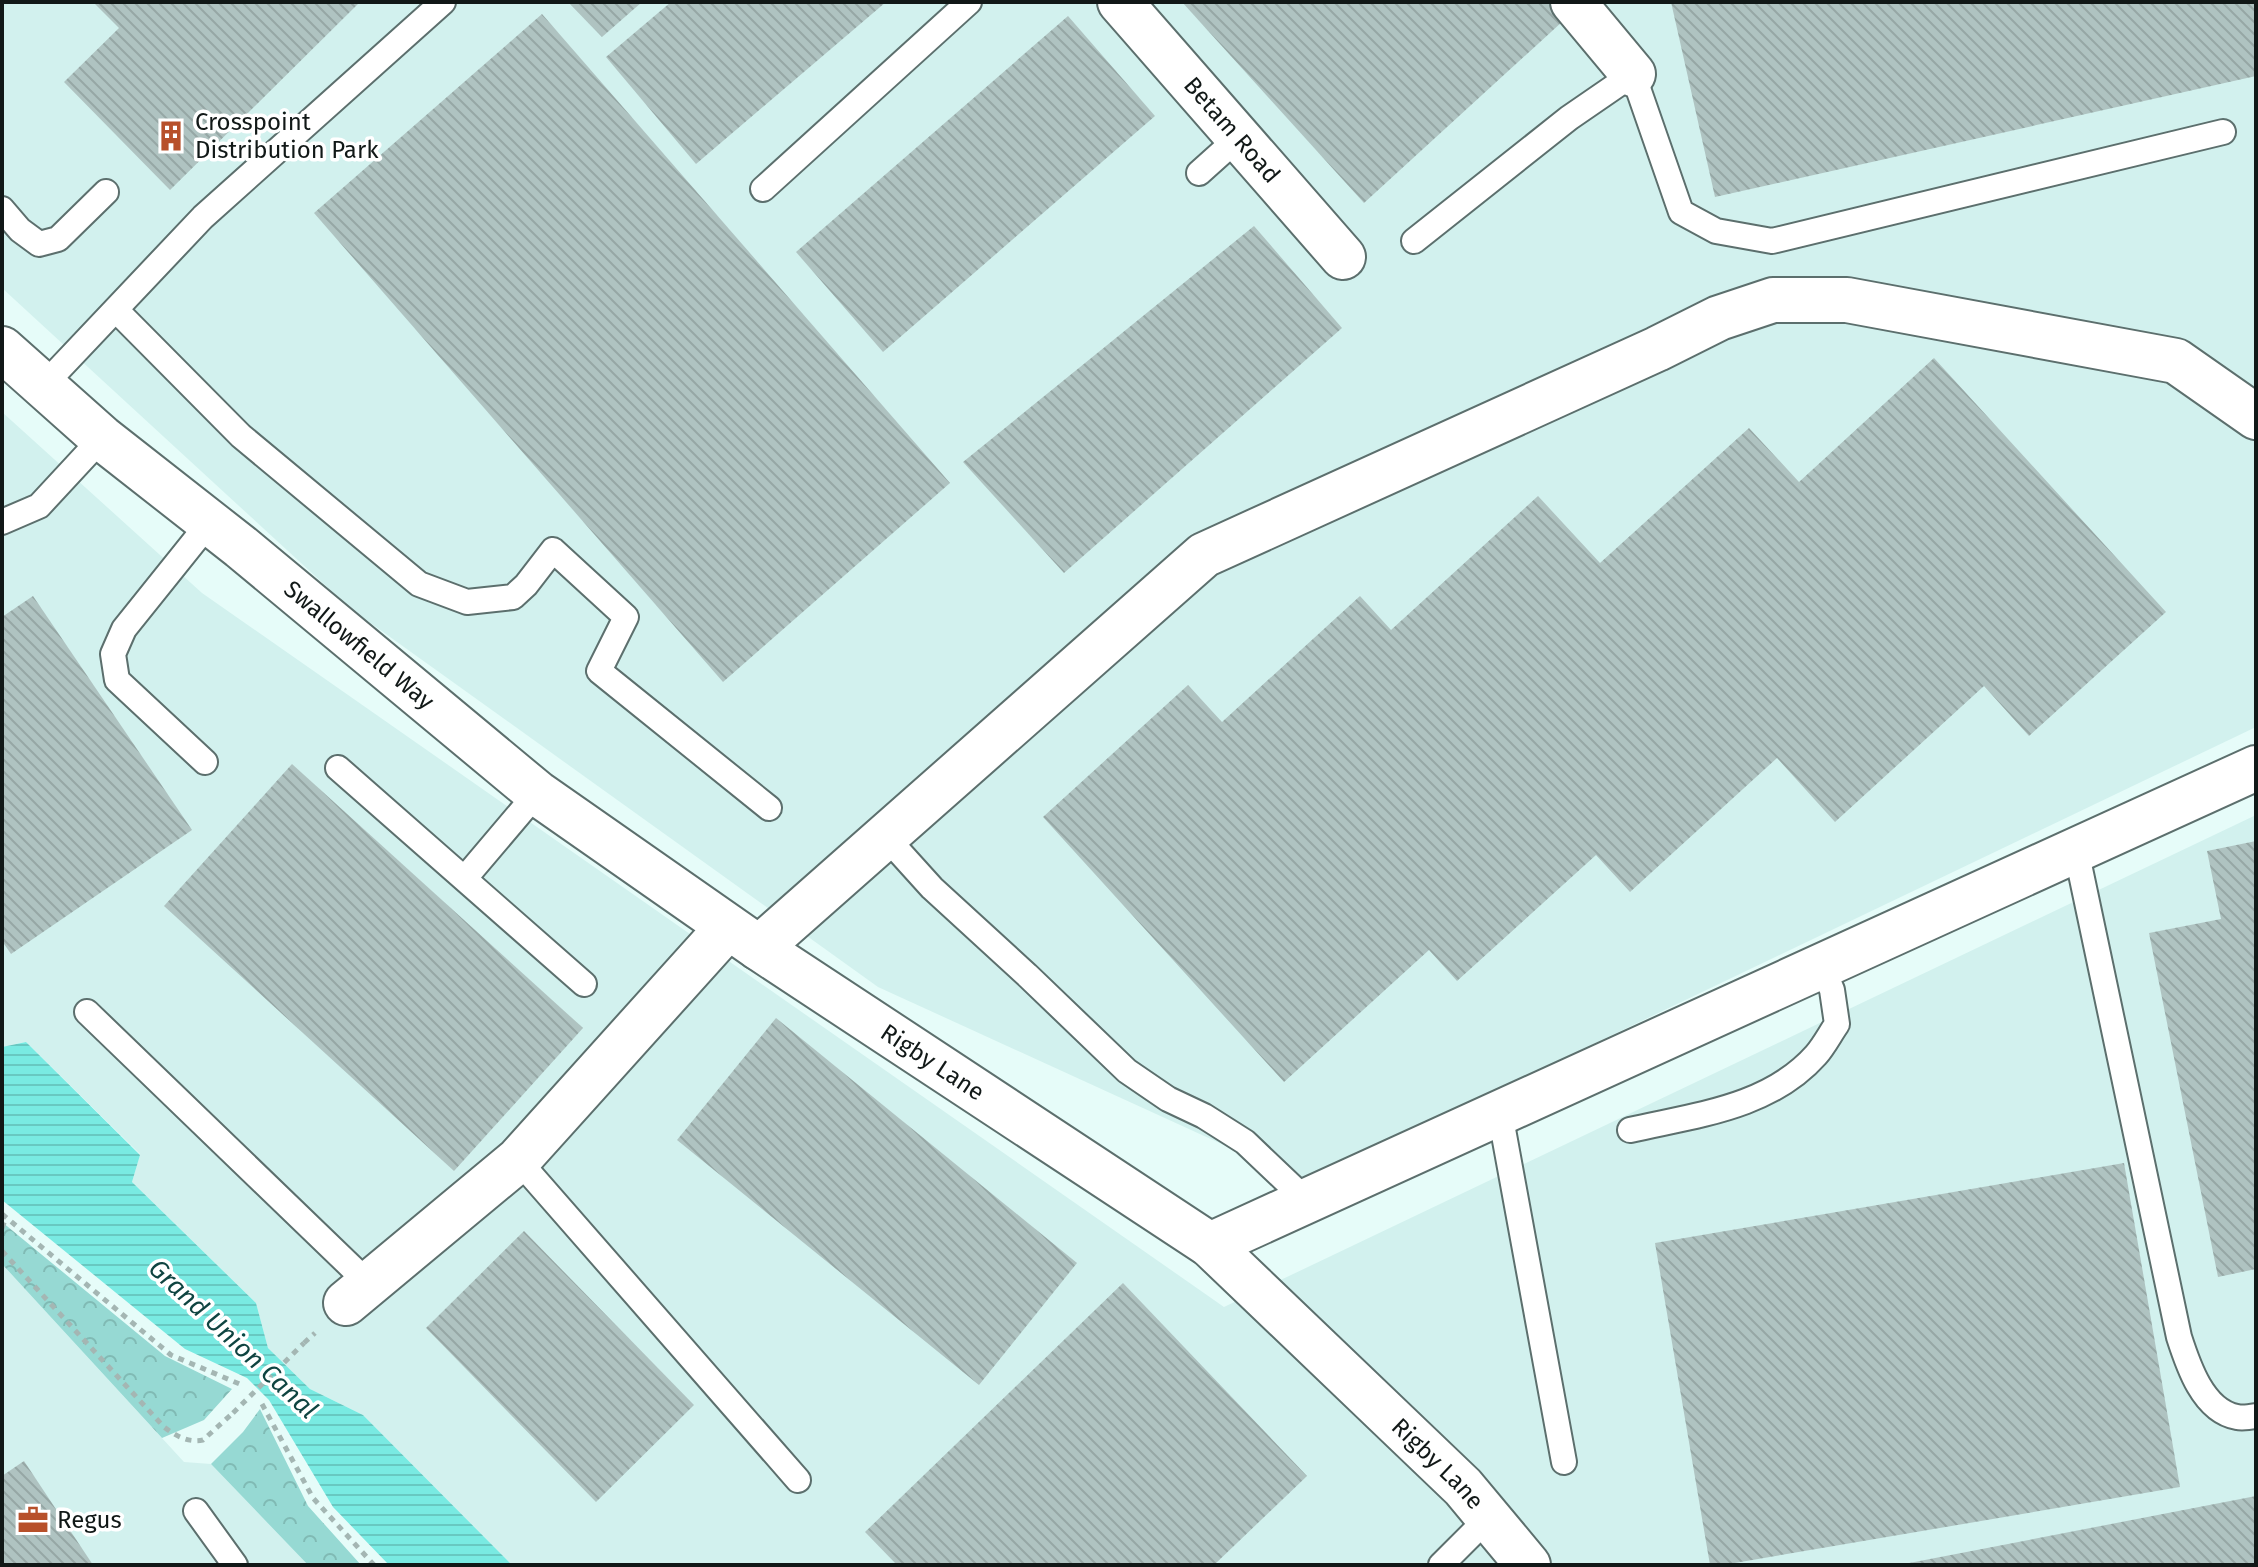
<svg xmlns="http://www.w3.org/2000/svg" width="2258" height="1567" viewBox="0 0 2258 1567" font-family="'Fira Sans',sans-serif">
  <style>
    .built { fill: #d2f1ee }
    .forest { fill: url(#forest-crowns) }
    .water { fill: url(#water-rules) }
    .building { fill: url(#building-back-hatch) }
    .lines { fill: none; stroke-linecap: round; stroke-linejoin: round }
    .service-casing { stroke: #5c6f6d; stroke-width: 28 }
    .minor-casing { stroke: #5c6f6d; stroke-width: 48 }
    .path { stroke: #a4b6b3; stroke-width: 5; stroke-dasharray: 6 6; stroke-linecap: butt }
    .service { stroke: #fff; stroke-width: 24 }
    .minor { stroke: #fff; stroke-width: 44 }
    .path-bridge { stroke: #a4b6b3; stroke-width: 5; stroke-dasharray: 6 6; stroke-linecap: butt }
    .labels { text-anchor: middle; dominant-baseline: central; stroke-width: 7; stroke-linejoin: round; paint-order: stroke }
    .poi-label { font-size: 24px; fill: #111817; stroke: #fff; text-anchor: start }
    .street-label { font-size: 24px; fill: #111817; stroke: #fff }
    .water-label { font-size: 26px; font-style: italic; fill: #0f4441; stroke: #fff }
  </style>
  <defs>
    <pattern id="forest-crowns" width="20" height="18" patternUnits="userSpaceOnUse" patternTransform="scale(2)"><rect width="20" height="18" fill="#96d9d3"/><path d="M2 6a3 3 0 1 1 6 0M12 15a3 3 0 1 1 6 0" fill="none" stroke="#80bab4"/></pattern>
    <pattern id="water-rules" width="6" height="5" patternUnits="userSpaceOnUse" patternTransform="scale(2)"><rect width="6" height="5" fill="#79eae2"/><path d="M0 2.5h6" fill="none" stroke="#68c8c1"/></pattern>
    <pattern id="building-back-hatch" width="6" height="6" patternUnits="userSpaceOnUse" patternTransform="scale(2)"><rect width="6" height="6" fill="#afc3c1"/><path d="M-1 5l2 2M0 0l6 6M5-1l2 2" fill="none" stroke="#96a7a5"/></pattern>
  </defs>
  <rect width="100%" height="100%" fill="#e6fcf9"/>
  <!-- built -->
  <g class="built">
    <path d="M 2,2 L 2256,2 L 2256,727 L 1305,1182 L 878,987 L 351,609 L 2,288 Z"/>
    <path d="M 2,412 L 202,593 L 1224,1307 L 2256,815 L 2256,1565 L 512,1565 L 363,1415 L 310,1389 L 268,1348 L 256,1303 L 132,1182 L 140,1154 L 26,1042 L 2,1047 Z"/>
    <path d="M 2,1264 L 184,1462 L 211,1464 L 308,1565 L 2,1565 Z"/>
  </g>
  <!-- forest -->
  <g class="forest">
    <path d="M 2,1222 L 165,1356 L 232,1389 L 204,1420 L 162,1438 L 2,1264 Z"/>
    <path d="M 260,1409 L 308,1506 L 361,1565 L 308,1565 L 211,1464 L 243,1432 Z"/>
  </g>
  <!-- water -->
  <path class="water" d="M 26,1042 L 140,1155 L 132,1182 L 256,1303 L 268,1348 L 310,1389 L 363,1415 L 512,1565 L 389,1565 L 333,1507 L 269,1400 L 247,1378 L 185,1349 L 2,1200 L 2,1047 Z"/>
  <!-- building -->
  <g class="building">
    <path d="M 93,2 L 360,2 L 170,190 L 64,82 L 119,28 Z"/>
    <path d="M 568,2 L 642,2 L 602,37 Z"/>
    <path d="M 671,2 L 886,2 L 696,164 L 606,57 Z"/>
    <path d="M 1182,2 L 1568,2 L 1575,10 L 1364,203 Z"/>
    <path d="M 1671,2 L 2256,2 L 2256,76 L 1715,197 Z"/>
    <path d="M 542,14 L 950,483 L 723,682 L 314,213 Z"/>
    <path d="M 1068,16 L 1155,116 L 883,352 L 796,252 Z"/>
    <path d="M 1254,226 L 1342,328 L 1064,573 L 963,462 Z"/>
    <path d="M 1934,358 L 2166,612 L 2029,736 L 1984,686 L 1835,822 L 1777,758 L 1630,892 L 1596,855 L 1457,981 L 1429,950 L 1284,1082 L 1043,817 L 1188,685 L 1222,722 L 1360,596 L 1391,630 L 1538,496 L 1600,563 L 1749,428 L 1799,482 Z"/>
    <path d="M 33,596 L 192,830 L 11,954 L 2,941 L 2,617 Z"/>
    <path d="M 292,764 L 583,1028 L 454,1171 L 164,906 Z"/>
    <path d="M 2256,841 L 2256,1269 L 2218,1277 L 2149,933 L 2221,919 L 2207,851 Z"/>
    <path d="M 776,1018 L 1077,1263 L 979,1385 L 677,1140 Z"/>
    <path d="M 2124,1163 L 2180,1487 L 1723,1565 L 1710,1565 L 1655,1243 Z"/>
    <path d="M 524,1231 L 694,1405 L 596,1502 L 426,1328 Z"/>
    <path d="M 1123,1283 L 1307,1476 L 1214,1565 L 897,1565 L 865,1532 Z"/>
    <path d="M 24,1461 L 93,1565 L 2,1565 L 2,1476 Z"/>
    <path d="M 2256,1496 L 2256,1565 L 1905,1565 L 1904,1564 Z"/>
  </g>
  <g class="lines">
    <!-- service casing -->
    <g class="service-casing">
      <g id="service">
        <path d="M 1199,173 L 1238,138"/>
        <path d="M 763,189 L 969,2"/>
        <path d="M 2,209 L 20,230 L 39,244 L 58,239 L 106,192"/>
        <path d="M 1414,241 L 1569,118 L 1633,74 L 1681,212 L 1716,231 L 1772,241 L 2223,132"/>
        <path d="M 116,310 L 241,436 L 419,584 L 467,602 L 513,597 L 526,585 L 553,550 L 626,617 L 599,671 L 769,808"/>
        <path d="M 44,385 L 203,217 L 443,2"/>
        <path d="M 2,522 L 39,506 L 102,438"/>
        <path d="M 205,762 L 117,680 L 113,654 L 124,629 L 209,523"/>
        <path d="M 338,768 L 584,984"/>
        <path d="M 885,836 L 932,888 L 1027,975 L 1127,1071 L 1168,1099 L 1204,1116 L 1245,1142 L 1307,1201"/>
        <path d="M 2076,850 L 2179,1337 C 2188,1365 2203,1411 2237,1417 C 2242,1418 2250,1417 2256,1416"/>
        <path d="M 465,878 L 537,793"/>
        <path d="M 87,1012 L 368,1283"/>
        <path d="M 1500,1113 L 1564,1462"/>
        <path d="M 1630,1130 C 1695,1115 1769,1108 1816,1055 C 1824,1046 1830,1034 1837,1024 L 1832,990 L 1822,966"/>
        <path d="M 518,1160 L 798,1480"/>
        <path d="M 196,1511 L 235,1565"/>
        <path d="M 1441,1565 L 1489,1517"/>
      </g>
    </g>
    <!-- minor casing -->
    <g class="minor-casing">
      <g id="minor">
        <path id="s1" d="M 1120,2 L 1343,257"/>
        <path d="M 1573,2 L 1633,74"/>
        <path id="s2" d="M 2,349 L 102,438 L 241,547 L 537,793 L 759,948 L 1210,1245 L 1463,1487 L 1528,1565"/>
        <path d="M 759,948 L 1204,555 L 1657,349 L 1719,318 L 1773,300 L 1847,300 L 2176,361 L 2256,417"/>
        <path d="M 1210,1245 L 2256,768"/>
        <path d="M 346,1303 L 518,1160 L 728,927"/>
      </g>
    </g>
    <!-- path -->
    <g class="path">
      <path d="M 2,1214 L 171,1355 L 242,1385"/>
      <path d="M 2,1228 L 6,1218"/>
      <path d="M 2,1251 L 164,1427 C 176,1436 188,1443 203,1440 L 233,1413"/>
      <path d="M 304,1343 L 315,1333"/>
      <path d="M 262,1404 L 313,1498 L 374,1565"/>
    </g>
    <!-- service -->
    <use href="#service" class="service"/>
    <!-- minor -->
    <use href="#minor" class="minor"/>
    <!-- path-bridge -->
    <path class="path-bridge" d="M 233,1413 L 304,1343"/>
  </g>
  <!-- icons -->
  <defs>
    <g id="building-bare" transform="scale(2.4)"><path d="M-4-6H4V6H1V3H-1V6H-4ZM-2.5-4.3h1.7v1.8h-1.7ZM.8-4.3h1.7v1.8H.8ZM-2.5-1h1.7V.8h-1.7ZM.8-1h1.7V.8H.8Z" fill="#b7502a" stroke="#fff" stroke-width="2.5" paint-order="stroke"/></g>
    <g id="office-bare" transform="scale(2.4)"><path d="M-6-3h4V-5.5h4V-3h4V5H-6ZM-1-4.5V-3h2v-1.5ZM-6 0V1H6V0Z" fill="#b7502a" stroke="#fff" stroke-width="2.5" paint-order="stroke"/></g>
  </defs>
  <g fill-rule="evenodd">
    <use href="#building-bare" x="171" y="136"/>
    <use href="#office-bare" x="33" y="1520"/>
  </g>
  <g class="labels">
    <!-- poi labels -->
    <g class="poi-label">
      <text x="195" y="122">Crosspoint<tspan x="195" dy="28">Distribution Park</tspan></text>
      <text x="57" y="1520">Regus</text>
    </g>
    <!-- street labels -->
    <g class="street-label">
      <text stroke="none"><textPath href="#s1" startOffset="170">Betam Road</textPath></text>
      <text stroke="none"><textPath href="#s2" startOffset="464">Swallowfield Way</textPath></text>
      <text stroke="none"><textPath href="#s2" startOffset="1174">Rigby Lane</textPath></text>
      <text stroke="none"><textPath href="#s2" startOffset="1822">Rigby Lane</textPath></text>
    </g>
    <!-- water labels -->
    <g class="water-label">
      <text transform="translate(233 1339) rotate(43)">Grand Union Canal</text>
    </g>
  </g>
  <!-- border -->
  <rect width="2258" height="1567" fill="none" stroke="#111817" stroke-width="8"/>
</svg>
